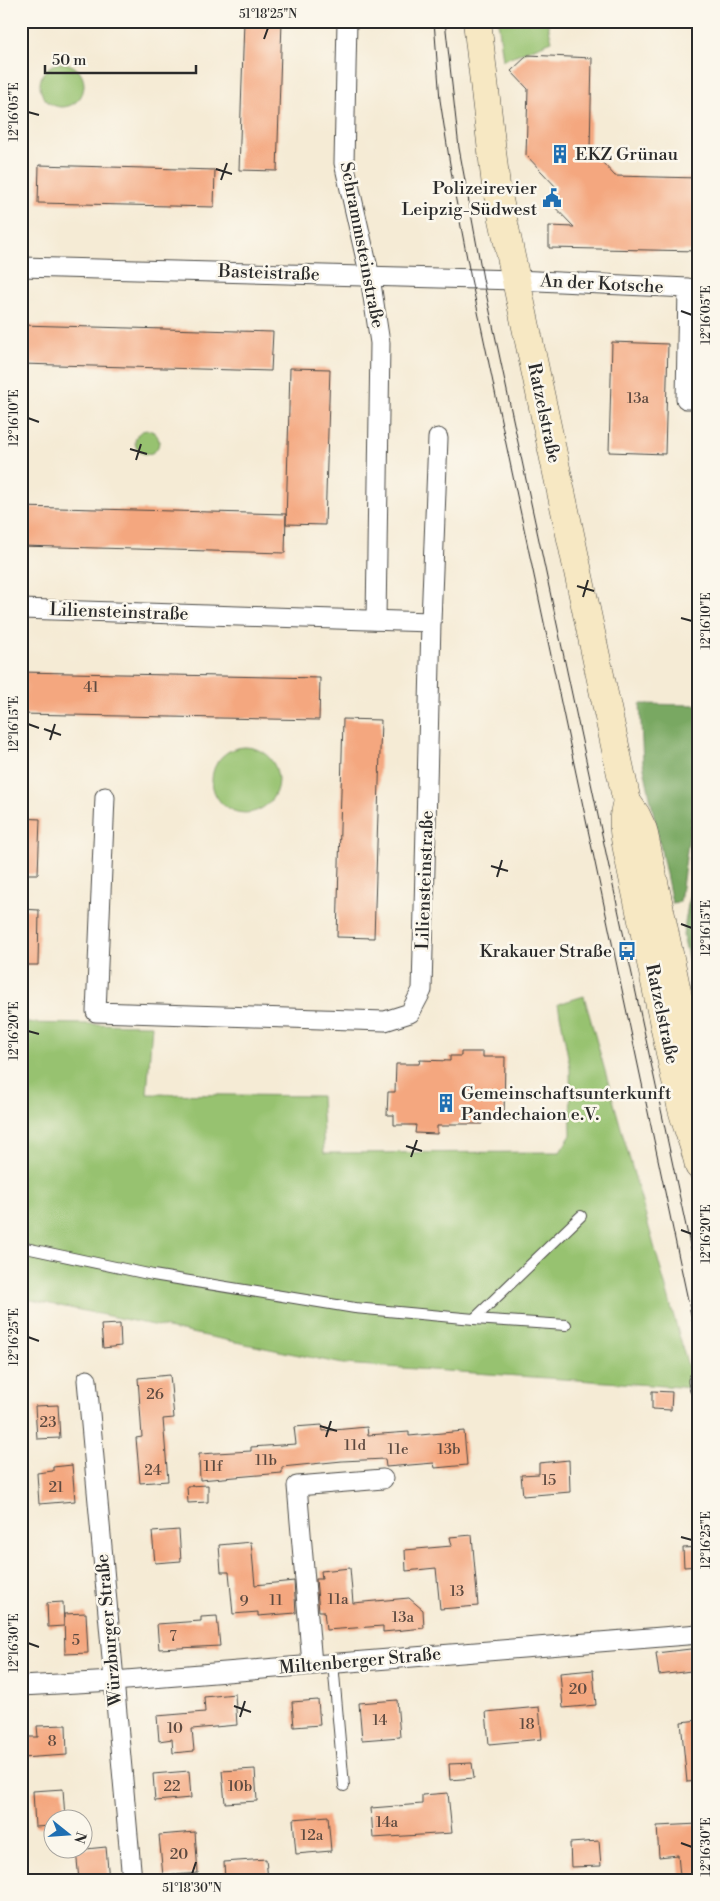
<svg xmlns="http://www.w3.org/2000/svg" width="720" height="1901" viewBox="0 0 720 1901" font-family="'Libre Bodoni',serif">
  <style>
    .green { fill: #97c26f; stroke: #61764d }
    .forest { fill: #79a862; stroke: #526a46 }
    .building { fill: #f4a77f }
    .lines { fill: none; stroke-linecap: round; stroke-linejoin: round }
    .service-casing { stroke: #494844; stroke-width: 12 }
    .minor-casing { stroke: #494844; stroke-width: 21 }
    .secondary-casing { stroke: #494844; stroke-width: 29 }
    .service { stroke: #fff; stroke-width: 10 }
    .minor { stroke: #fff; stroke-width: 19 }
    .secondary { stroke: #f7e8c3; stroke-width: 28 }
    .tram { stroke: #2b2b2b; stroke-width: 1 }
    .ticks { fill: none; stroke: #2b2b2b; stroke-width: 2 }
    .labels { text-anchor: middle; dominant-baseline: central; stroke-width: 5; stroke-linejoin: round; paint-order: stroke }
    .number-label { font-size: 15px; fill: #5d4a40 }
    .poi-label { font-size: 18px; fill: #2b2b2b; stroke: #fbf7ec; text-anchor: start }
    .street-label { font-size: 18px; fill: #2b2b2b; stroke: #fbf7ec }
    .neatline { fill: none; stroke: #2b2b2b; stroke-width: 2 }
    .ticks-label { font-size: 12px; text-anchor: middle; fill: #2b2b2b }
  </style>
  <rect width="100%" height="100%" fill="#fbf7ec"/>
  <filter id="ink" filterUnits="userSpaceOnUse"><feTurbulence type="fractalNoise" baseFrequency=".02" numOctaves="2"/><feDisplacementMap in="SourceGraphic" scale="10" xChannelSelector="R" yChannelSelector="G"/><feConvolveMatrix kernelMatrix="1 2 1 2 8 2 1 2 1" color-interpolation-filters="sRGB"/></filter>
  <filter id="wash" filterUnits="userSpaceOnUse"><feTurbulence type="fractalNoise" baseFrequency=".0096" numOctaves="4" result="noise"/><feDisplacementMap in="SourceGraphic" scale="20" xChannelSelector="R" yChannelSelector="G"/><feGaussianBlur stdDeviation="1.12" result="paint"/><feColorMatrix in="noise" values="0 0 0 0 0 0 0 0 0 0 0 0 0 0 0 0 0 1.4 0 .05"/><feComposite in="paint" operator="in"/></filter>
  <g filter="url(#wash)">
    <rect width="100%" height="100%" fill="#f5ebd5"/>
    <!-- green -->
    <g class="green">
      <path d="M 498,21 L 547,21 L 552,41 L 503,60 Z"/>
      <circle cx="62" cy="85" r="22"/>
      <circle cx="147" cy="442" r="12"/>
      <circle cx="245" cy="780" r="33"/>
      <path d="M 584,996 L 694,1388 L 343,1364 L 21,1298 L 21,1023 L 152,1025 L 147,1094 L 321,1096 L 324,1153 L 560,1152 L 571,1135 L 570,1067 L 558,1004 Z"/>
    </g>
    <!-- forest -->
    <g class="forest">
      <path d="M 640,704 L 699,705 L 699,762 L 680,902 L 672,903 L 643,763 Z"/>
      <path d="M 699,839 L 699,1006 L 683,935 Z"/>
    </g>
    <g id="blocks">
      <!-- building -->
      <g class="building">
        <path d="M 244,21 L 282,21 L 277,171 L 239,170 Z"/>
        <path d="M 528,55 L 592,58 L 590,149 L 615,176 L 699,178 L 699,251 L 549,248 L 549,226 L 574,227 L 546,198 L 557,188 L 526,155 L 528,89 L 511,71 Z"/>
        <path d="M 39,165 L 215,170 L 214,207 L 38,203 Z"/>
        <path d="M 21,325 L 273,332 L 271,371 L 21,364 Z"/>
        <path d="M 612,342 L 668,344 L 665,454 L 609,452 Z"/>
        <path d="M 290,368 L 330,369 L 325,525 L 286,524 Z"/>
        <path d="M 21,507 L 286,514 L 285,553 L 21,546 Z"/>
        <path d="M 21,672 L 320,678 L 319,720 L 21,714 Z"/>
        <path d="M 343,719 L 381,720 L 374,938 L 337,937 Z"/>
        <path d="M 21,818 L 40,819 L 38,874 L 21,874 Z"/>
        <path d="M 21,909 L 39,910 L 38,965 L 21,965 Z"/>
        <path d="M 461,1052 L 483,1052 L 483,1057 L 505,1057 L 504,1119 L 482,1119 L 482,1124 L 450,1124 L 450,1126 L 437,1126 L 437,1134 L 415,1133 L 416,1125 L 394,1125 L 394,1115 L 387,1115 L 388,1092 L 395,1092 L 396,1064 L 419,1064 L 420,1060 L 450,1061 L 450,1056 L 461,1056 Z"/>
        <path d="M 120,1324 L 121,1346 L 103,1348 L 101,1325 Z"/>
        <path d="M 170,1375 L 174,1418 L 163,1419 L 168,1481 L 140,1483 L 136,1438 L 142,1437 L 138,1378 Z"/>
        <path d="M 652,1391 L 672,1392 L 671,1410 L 652,1409 Z"/>
        <path d="M 58,1405 L 60,1438 L 37,1439 L 35,1406 Z"/>
        <path d="M 322,1425 L 323,1431 L 367,1427 L 368,1435 L 409,1432 L 409,1436 L 464,1431 L 467,1465 L 435,1468 L 434,1463 L 386,1467 L 385,1459 L 342,1461 L 282,1467 L 282,1473 L 200,1480 L 199,1454 L 251,1451 L 251,1447 L 296,1444 L 294,1427 Z"/>
        <path d="M 569,1460 L 570,1492 L 523,1496 L 521,1475 L 539,1474 L 539,1463 Z"/>
        <path d="M 72,1465 L 75,1501 L 39,1504 L 37,1473 L 53,1471 L 53,1467 Z"/>
        <path d="M 208,1485 L 208,1502 L 188,1503 L 187,1486 Z"/>
        <path d="M 179,1530 L 181,1561 L 155,1563 L 152,1532 Z"/>
        <path d="M 472,1535 L 478,1606 L 440,1609 L 436,1568 L 406,1571 L 405,1550 L 452,1546 L 450,1537 Z"/>
        <path d="M 251,1542 L 255,1585 L 294,1581 L 296,1613 L 258,1616 L 258,1612 L 233,1614 L 229,1572 L 221,1572 L 219,1545 Z"/>
        <path d="M 699,1547 L 699,1566 L 684,1567 L 683,1548 Z"/>
        <path d="M 350,1568 L 353,1603 L 409,1598 L 423,1610 L 424,1628 L 383,1632 L 383,1626 L 326,1630 L 324,1611 L 319,1611 L 316,1579 L 322,1579 L 321,1571 Z"/>
        <path d="M 63,1602 L 64,1626 L 48,1627 L 47,1603 Z"/>
        <path d="M 86,1613 L 88,1653 L 65,1654 L 64,1614 Z"/>
        <path d="M 217,1616 L 220,1646 L 159,1649 L 157,1624 L 201,1621 L 201,1617 Z"/>
        <path d="M 699,1648 L 699,1670 L 659,1675 L 656,1653 Z"/>
        <path d="M 593,1670 L 596,1705 L 563,1708 L 560,1673 Z"/>
        <path d="M 235,1694 L 237,1725 L 192,1729 L 194,1751 L 173,1753 L 172,1739 L 159,1741 L 157,1716 L 205,1712 L 204,1697 Z"/>
        <path d="M 318,1700 L 320,1725 L 294,1727 L 292,1702 Z"/>
        <path d="M 397,1700 L 400,1737 L 362,1740 L 359,1703 Z"/>
        <path d="M 539,1707 L 542,1739 L 489,1744 L 486,1712 Z"/>
        <path d="M 699,1720 L 699,1781 L 687,1782 L 681,1722 Z"/>
        <path d="M 66,1725 L 67,1755 L 21,1758 L 21,1737 L 38,1737 L 37,1726 Z"/>
        <path d="M 472,1763 L 474,1778 L 450,1780 L 449,1764 Z"/>
        <path d="M 255,1769 L 257,1801 L 225,1803 L 222,1771 Z"/>
        <path d="M 189,1771 L 191,1798 L 155,1801 L 153,1774 Z"/>
        <path d="M 63,1789 L 65,1818 L 52,1818 L 52,1826 L 35,1827 L 33,1791 Z"/>
        <path d="M 448,1793 L 452,1833 L 373,1838 L 371,1808 L 422,1804 L 422,1795 Z"/>
        <path d="M 328,1816 L 331,1851 L 296,1854 L 293,1819 Z"/>
        <path d="M 699,1824 L 699,1874 L 680,1876 L 678,1855 L 659,1857 L 657,1826 Z"/>
        <path d="M 195,1832 L 198,1873 L 163,1876 L 159,1835 Z"/>
        <path d="M 599,1841 L 601,1866 L 571,1867 L 570,1843 Z"/>
        <path d="M 106,1847 L 109,1880 L 79,1880 L 76,1850 Z"/>
        <path d="M 266,1859 L 268,1880 L 225,1880 L 224,1862 Z"/>
      </g>
    </g>
  </g>
  <g filter="url(#ink)">
    <use href="#blocks" fill-opacity="0" stroke="#494844" stroke-width="1"/>
    <g class="lines">
      <!-- service casing -->
      <g class="service-casing">
        <g id="service">
          <path d="M 21,1247 L 153,1275 L 355,1308 L 474,1319 L 581,1216"/>
          <path d="M 474,1319 L 566,1325"/>
          <path d="M 333,1663 L 344,1786"/>
        </g>
      </g>
      <!-- minor casing -->
      <g class="minor-casing">
        <g id="minor">
          <path d="M 347,21 L 344,163 L 370,277 L 380,343 L 376,620"/>
          <path d="M 21,267 L 516,280 L 688,288 L 686,399 L 699,399"/>
          <path d="M 21,609 L 431,622 L 422,990 L 410,1013 L 385,1021 L 96,1012 L 105,797"/>
          <path d="M 431,622 L 438,438"/>
          <path d="M 87,1380 L 132,1880"/>
          <path d="M 698,1381 L 699,1387"/>
          <path d="M 312,1664 L 297,1486 L 383,1479"/>
          <path d="M 21,1686 L 114,1681 L 699,1634"/>
        </g>
      </g>
      <!-- secondary casing -->
      <g class="secondary-casing">
        <g id="secondary">
          <path d="M 477,21 L 496,186 L 627,802 L 636,815 L 643,830 L 699,1096"/>
          <path d="M 627,802 C 621,820 624,835 628,854 L 681,1105 C 686,1126 695,1145 699,1166"/>
        </g>
      </g>
      <!-- service -->
      <use href="#service" class="service"/>
      <!-- minor -->
      <use href="#minor" class="minor"/>
      <!-- secondary -->
      <use href="#secondary" class="secondary"/>
      <!-- tram -->
      <g class="tram">
        <path d="M 434,21 L 440,100 L 454,190 L 471,279 L 699,1352"/>
        <path d="M 445,21 L 459,148 L 483,279 L 699,1287"/>
      </g>
    </g>
  </g>
  <!-- ticks -->
  <path class="ticks" d="M 264,39 L 268,28M 28,112 L 39,115M 216,169 L 232,174M 221,180 L 227,163M 681,311 L 692,315M 28,418 L 39,422M 130,449 L 147,454M 136,460 L 141,444M 577,586 L 594,591M 583,597 L 588,580M 681,618 L 692,621M 28,724 L 39,728M 44,729 L 61,735M 50,740 L 55,724M 491,866 L 508,871M 497,877 L 502,860M 681,924 L 692,928M 28,1031 L 39,1034M 406,1146 L 422,1151M 411,1157 L 417,1140M 681,1230 L 692,1234M 28,1337 L 39,1341M 320,1426 L 337,1431M 326,1437 L 331,1421M 681,1537 L 692,1540M 28,1643 L 39,1647M 234,1706 L 251,1712M 240,1717 L 245,1701M 681,1843 L 692,1847M 192,1874 L 196,1862"/>
  <!-- icons -->
  <defs>
    <g id="building-bare" transform="scale(1.5)"><path d="M-4-6H4V6H1V3H-1V6H-4ZM-2.5-4.3h1.7v1.8h-1.7ZM.8-4.3h1.7v1.8H.8ZM-2.5-1h1.7V.8h-1.7ZM.8-1h1.7V.8H.8Z" fill="#1f6fb2" stroke="#fbf7ec" stroke-width="2.5" paint-order="stroke"/></g>
    <g id="civic-bare" transform="scale(1.5)"><path d="M-.6-6.5H3V-4.5H.6V-3L4-1V1h2V6H-6V1h2V-1L-.6-3ZM-1.2 2.5V6h2.4V2.5Z" fill="#1f6fb2" stroke="#fbf7ec" stroke-width="2.5" paint-order="stroke"/></g>
    <g id="bus-bare" transform="scale(1.5)"><path d="M-5-6H5V4H4V6H2V4H-2V6H-4V4H-5ZM-3.5-4V0h7V-4ZM-3.5 1.2v1.5H-2V1.2ZM2 1.2v1.5H3.5V1.2Z" fill="#1f6fb2" stroke="#fbf7ec" stroke-width="2.5" paint-order="stroke"/></g>
  </defs>
  <g fill-rule="evenodd">
    <use href="#building-bare" x="560" y="154"/>
    <use href="#civic-bare" x="552" y="198"/>
    <use href="#bus-bare" x="627" y="951"/>
    <use href="#building-bare" x="446" y="1103"/>
  </g>
  <g class="labels">
    <!-- number labels -->
    <g class="number-label">
      <text x="638" y="398">13a</text>
      <text x="91" y="687">41</text>
      <text x="155" y="1394">26</text>
      <text x="48" y="1422">23</text>
      <text x="355" y="1445">11d</text>
      <text x="398" y="1449">11e</text>
      <text x="449" y="1449">13b</text>
      <text x="266" y="1460">11b</text>
      <text x="213" y="1466">11f</text>
      <text x="153" y="1470">24</text>
      <text x="549" y="1480">15</text>
      <text x="56" y="1487">21</text>
      <text x="457" y="1591">13</text>
      <text x="338" y="1599">11a</text>
      <text x="276" y="1600">11</text>
      <text x="244" y="1601">9</text>
      <text x="403" y="1617">13a</text>
      <text x="173" y="1636">7</text>
      <text x="76" y="1640">5</text>
      <text x="578" y="1689">20</text>
      <text x="380" y="1720">14</text>
      <text x="527" y="1724">18</text>
      <text x="175" y="1728">10</text>
      <text x="52" y="1741">8</text>
      <text x="172" y="1786">22</text>
      <text x="240" y="1786">10b</text>
      <text x="387" y="1822">14a</text>
      <text x="312" y="1835">12a</text>
      <text x="179" y="1854">20</text>
    </g>
    <!-- poi labels -->
    <g class="poi-label">
      <text x="575" y="154">EKZ Grünau</text>
      <text x="537" y="188" text-anchor="end">Polizeirevier<tspan x="537" dy="21">Leipzig-Südwest</tspan></text>
      <text x="612" y="951" text-anchor="end">Krakauer Straße</text>
      <text x="461" y="1093">Gemeinschaftsunterkunft<tspan x="461" dy="21">Pandechaion e.V.</tspan></text>
    </g>
    <!-- street labels -->
    <g class="street-label">
      <text transform="translate(362 245) rotate(79)">Schrammsteinstraße</text>
      <text transform="translate(269 273) rotate(2)">Basteistraße</text>
      <text transform="translate(602 284) rotate(3)">An der Kotsche</text>
      <text transform="translate(544 413) rotate(78)">Ratzelstraße</text>
      <text transform="translate(119 612) rotate(2)">Liliensteinstraße</text>
      <text transform="translate(425 880) rotate(-88)">Liliensteinstraße</text>
      <text transform="translate(662 1014) rotate(78)">Ratzelstraße</text>
      <text transform="translate(109 1630) rotate(-95)">Würzburger Straße</text>
      <text transform="translate(360 1661) rotate(-5)">Miltenberger Straße</text>
    </g>
  </g>
  <!-- margin -->
  <rect width="720" height="1901" fill="none" stroke="#fbf7ec" stroke-width="55"/>
  <!-- north arrow -->
  <g transform="translate(68 1834) rotate(107)"><circle r="24" fill="#fbf7ec" stroke="#a8a59f"/>
  <path d="M0-4L9 19L0 12L-9 19Z" fill="#1f6fb2"/>
  <text y="-8" font-size="14" font-weight="bold" text-anchor="middle" fill="#2b2b2b">N</text>
  </g>
  <!-- scale -->
  <path d="M45 65v8h151v-8" fill="none" stroke="#2b2b2b" stroke-width="2.5"/>
  <text x="52" y="65" font-size="15" fill="#2b2b2b" stroke="#fbf7ec" stroke-width="4" paint-order="stroke">50 m</text>
  <rect x="28" y="28" width="664" height="1846" class="neatline"/>
  <g class="ticks-label">
    <text x="268" y="18">51°18'25"N</text>
    <text transform="translate(14 112) rotate(-90)" y="4">12°16'05"E</text>
    <text transform="translate(706 315) rotate(-90)" y="4">12°16'05"E</text>
    <text transform="translate(14 418) rotate(-90)" y="4">12°16'10"E</text>
    <text transform="translate(706 621) rotate(-90)" y="4">12°16'10"E</text>
    <text transform="translate(14 724) rotate(-90)" y="4">12°16'15"E</text>
    <text transform="translate(706 928) rotate(-90)" y="4">12°16'15"E</text>
    <text transform="translate(14 1031) rotate(-90)" y="4">12°16'20"E</text>
    <text transform="translate(706 1234) rotate(-90)" y="4">12°16'20"E</text>
    <text transform="translate(14 1337) rotate(-90)" y="4">12°16'25"E</text>
    <text transform="translate(706 1540) rotate(-90)" y="4">12°16'25"E</text>
    <text transform="translate(14 1643) rotate(-90)" y="4">12°16'30"E</text>
    <text transform="translate(706 1847) rotate(-90)" y="4">12°16'30"E</text>
    <text x="192" y="1892">51°18'30"N</text>
  </g>
</svg>
